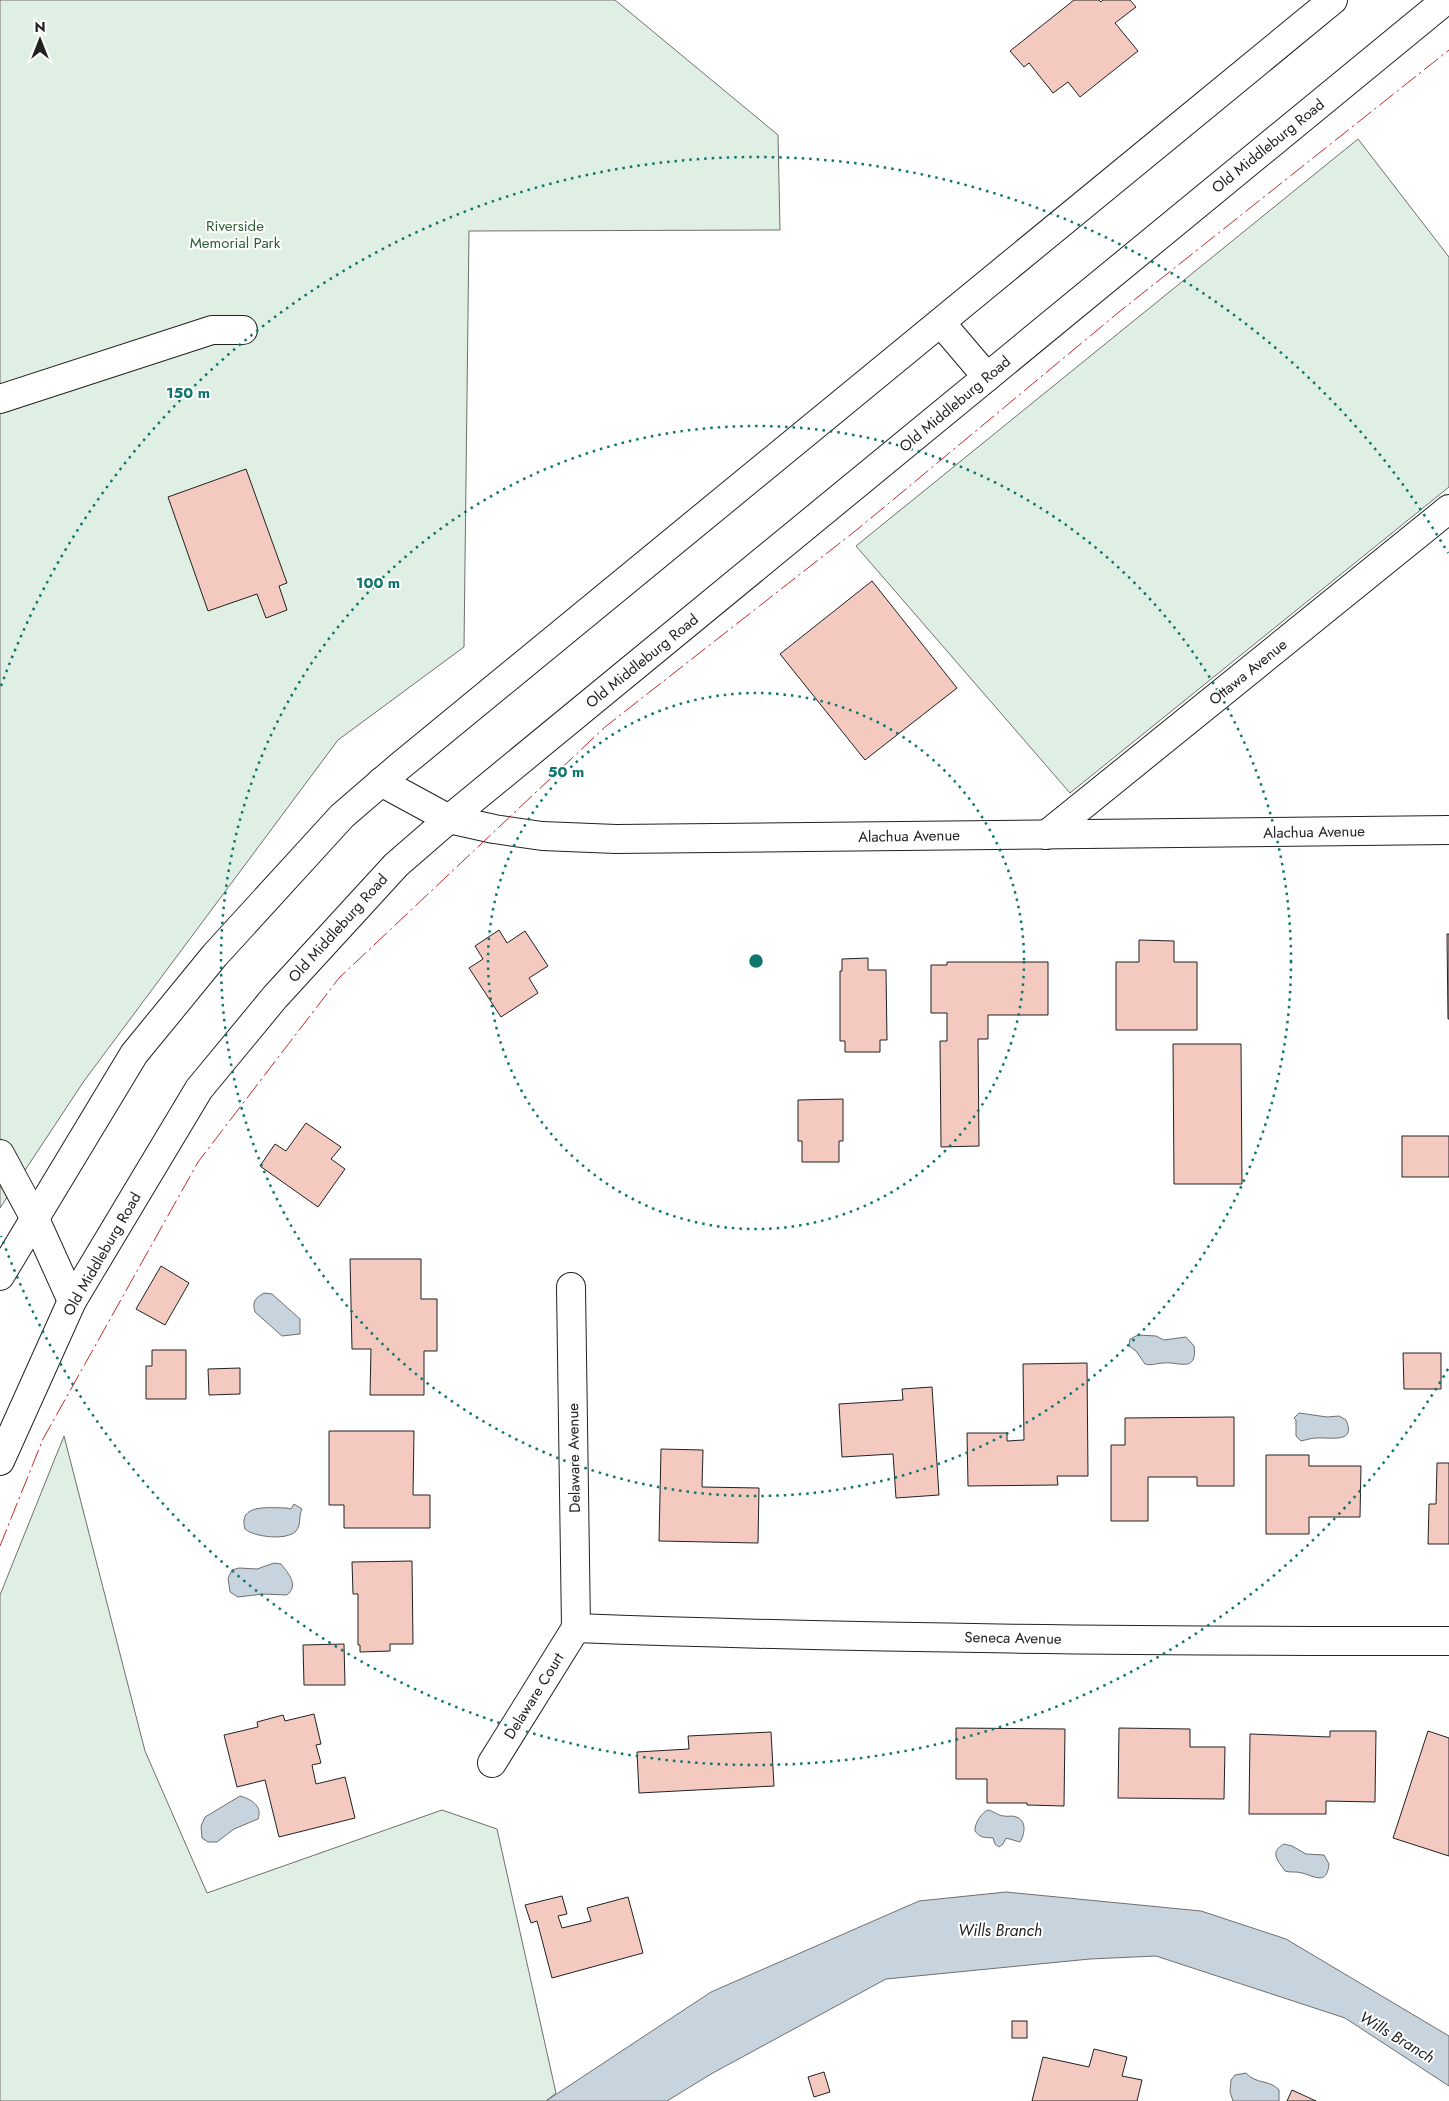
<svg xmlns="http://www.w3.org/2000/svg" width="1449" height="2101" viewBox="0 0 1449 2101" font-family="Jost,sans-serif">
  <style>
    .green { fill: #e0efe3; stroke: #6f6f6f }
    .water { fill: #c7d3dd; stroke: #6f6f6f }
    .building { fill: #f3c9c0; stroke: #222 }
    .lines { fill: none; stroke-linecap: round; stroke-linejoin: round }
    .minor-casing { stroke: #222; stroke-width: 30 }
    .major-casing { stroke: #222; stroke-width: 30 }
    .minor { stroke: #fff; stroke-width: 28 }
    .major { stroke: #fff; stroke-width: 28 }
    .power { stroke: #c62828; stroke-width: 1; stroke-dasharray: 18 4 2.5 4; stroke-linecap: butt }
    .ring { fill: none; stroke: #0f766e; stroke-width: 2.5; stroke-dasharray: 2.5 5 }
    .labels { text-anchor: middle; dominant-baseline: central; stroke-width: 4; stroke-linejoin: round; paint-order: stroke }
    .street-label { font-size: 15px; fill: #222; stroke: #fff }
    .park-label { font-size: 15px; fill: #2f5e38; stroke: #fff }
    .water-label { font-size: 16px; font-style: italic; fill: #222; stroke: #fff }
    .centre { fill: #0f766e; stroke: #fff; stroke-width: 2.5 }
    .ring-label { font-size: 15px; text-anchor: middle; font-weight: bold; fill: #0f766e; stroke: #fff; stroke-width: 4; stroke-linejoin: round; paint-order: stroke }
  </style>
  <rect width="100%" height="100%" fill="#fff"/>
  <!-- green -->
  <g class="green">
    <path d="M 0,0 L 615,0 L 778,135 L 780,230 L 469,231 L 464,647 L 338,740 L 84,1081 L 0,1208 Z"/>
    <path d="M 1358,139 L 1449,257 L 1449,487 L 1070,793 L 856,546 Z"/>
    <path d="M 64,1436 L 145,1751 L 207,1893 L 442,1810 L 497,1829 L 556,2093 L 546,2101 L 0,2101 L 0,1595 Z"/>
  </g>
  <!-- water -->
  <g class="water">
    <path d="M 264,1293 L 272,1294 L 300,1319 L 300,1334 L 282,1336 L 255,1312 C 252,1302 255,1298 264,1293 Z"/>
    <path d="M 1138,1335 L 1156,1336 L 1164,1340 L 1186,1337 L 1194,1346 C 1198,1374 1177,1361 1164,1363 C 1157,1363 1152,1366 1145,1364 L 1136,1351 L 1129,1346 L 1130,1339 Z"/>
    <path d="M 1299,1413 L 1327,1417 L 1339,1416 L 1346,1420 C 1357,1444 1330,1437 1317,1438 C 1311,1438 1306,1440 1301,1441 L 1296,1436 L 1296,1420 L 1294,1418 Z"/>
    <path d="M 294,1504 L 302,1509 C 298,1516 302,1524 296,1531 C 287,1541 254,1537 245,1529 C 237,1503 271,1508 287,1508 L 291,1509 Z"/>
    <path d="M 274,1563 L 281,1564 C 289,1574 299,1585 287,1595 L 263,1594 L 238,1597 L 230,1592 L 228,1578 L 232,1570 L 239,1568 L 257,1569 Z"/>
    <path d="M 240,1796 C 251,1799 263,1806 258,1819 L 234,1829 L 217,1842 L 208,1842 L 202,1838 L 201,1826 L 205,1817 Z"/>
    <path d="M 988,1810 C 994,1811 998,1816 1004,1816 C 1008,1817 1012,1815 1016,1817 C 1027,1820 1025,1834 1020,1842 L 1006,1838 L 1003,1844 L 999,1847 L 995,1844 L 993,1838 C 985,1837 981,1839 975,1831 C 974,1824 982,1812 988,1810 Z"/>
    <path d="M 1284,1844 L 1292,1846 L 1306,1854 L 1324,1855 L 1329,1864 C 1327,1886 1314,1876 1302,1873 C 1296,1871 1291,1873 1285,1871 C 1278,1861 1269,1852 1284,1844 Z"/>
    <path d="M 1006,1892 L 1201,1911 L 1286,1939 L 1449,2036 L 1449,2086 L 1345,2018 L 1156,1956 L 1090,1959 L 886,1979 L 711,2074 L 667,2101 L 546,2101 L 711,1992 L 919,1901 Z"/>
    <path d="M 1246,2073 C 1257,2085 1269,2079 1279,2090 L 1279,2101 L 1233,2101 L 1230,2092 L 1231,2080 L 1235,2075 Z"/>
  </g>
  <!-- building -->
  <g class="building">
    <path d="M 1074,0 L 1099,0 L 1101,2 L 1103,0 L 1130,0 L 1136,7 L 1115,23 L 1138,51 L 1080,97 L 1068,82 L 1053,93 L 1029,63 L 1024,67 L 1010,51 Z"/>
    <path d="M 246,469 L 287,583 L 279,586 L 287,610 L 266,618 L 257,594 L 208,611 L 168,497 Z"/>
    <path d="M 872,581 L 957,688 L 865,760 L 780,654 Z"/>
    <path d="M 499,930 L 507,943 L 525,931 L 548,966 L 529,978 L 538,993 L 501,1017 L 469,968 L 483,959 L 475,946 Z"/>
    <path d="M 1447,934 L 1449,934 L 1449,1019 L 1448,1019 Z"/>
    <path d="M 1139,940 L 1174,941 L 1174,962 L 1197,962 L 1197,1030 L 1116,1030 L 1116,962 L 1139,962 Z"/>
    <path d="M 868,958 L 868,970 L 886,970 L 887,1040 L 880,1040 L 880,1052 L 845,1052 L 845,1041 L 840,1041 L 840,971 L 842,971 L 842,959 Z"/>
    <path d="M 947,962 L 1048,962 L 1048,1015 L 988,1015 L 988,1039 L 978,1039 L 979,1146 L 941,1147 L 940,1041 L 947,1041 L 947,1013 L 931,1013 L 931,965 L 947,965 Z"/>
    <path d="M 1173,1044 L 1241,1044 L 1242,1184 L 1174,1184 Z"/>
    <path d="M 843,1099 L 843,1141 L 839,1141 L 839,1162 L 802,1162 L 802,1141 L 798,1141 L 798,1100 Z"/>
    <path d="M 306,1123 L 341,1147 L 331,1159 L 345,1169 L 318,1207 L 260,1166 L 275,1144 L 286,1151 Z"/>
    <rect x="1402" y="1136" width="47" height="41"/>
    <path d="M 350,1259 L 421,1259 L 421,1299 L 437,1299 L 437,1351 L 424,1351 L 424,1395 L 370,1395 L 371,1349 L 352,1349 Z"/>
    <path d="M 161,1266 L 189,1283 L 165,1325 L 136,1309 Z"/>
    <path d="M 152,1350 L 186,1350 L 186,1399 L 146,1399 L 146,1366 L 152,1366 Z"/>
    <path d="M 1403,1353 L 1441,1353 L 1441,1389 L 1404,1389 Z"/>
    <path d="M 1087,1363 L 1088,1476 L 1057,1476 L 1058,1485 L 968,1486 L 967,1433 L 1007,1433 L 1007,1441 L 1024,1440 L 1023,1364 Z"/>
    <path d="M 240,1368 L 240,1394 L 209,1395 L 208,1369 Z"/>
    <path d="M 932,1387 L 939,1495 L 896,1498 L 893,1454 L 842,1457 L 839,1404 L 903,1400 L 902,1389 Z"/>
    <path d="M 1234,1417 L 1234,1486 L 1197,1486 L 1197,1477 L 1148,1477 L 1148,1521 L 1111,1521 L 1111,1445 L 1125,1445 L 1125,1418 Z"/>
    <path d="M 329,1431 L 414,1431 L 413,1495 L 430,1495 L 430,1528 L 344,1528 L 344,1505 L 329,1505 Z"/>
    <path d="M 661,1449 L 703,1450 L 702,1487 L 759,1488 L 758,1543 L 659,1541 Z"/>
    <path d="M 1266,1455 L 1309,1455 L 1309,1466 L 1361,1466 L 1360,1517 L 1309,1517 L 1309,1534 L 1266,1534 Z"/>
    <path d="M 1437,1463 L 1449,1463 L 1449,1544 L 1428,1544 L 1429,1504 L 1436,1504 Z"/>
    <path d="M 412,1561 L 413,1644 L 390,1644 L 390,1651 L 360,1652 L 360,1645 L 358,1645 L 358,1594 L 353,1594 L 352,1562 Z"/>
    <path d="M 344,1644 L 345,1685 L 304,1685 L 303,1645 Z"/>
    <path d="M 314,1714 L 321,1744 L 316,1745 L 321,1763 L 312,1765 L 316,1784 L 345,1777 L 355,1818 L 279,1837 L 265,1780 L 237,1787 L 224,1735 L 258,1727 L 257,1722 L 283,1715 L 285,1721 Z"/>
    <path d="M 956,1728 L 1065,1729 L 1064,1806 L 1027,1805 L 1027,1803 L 987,1803 L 987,1779 L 956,1779 Z"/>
    <path d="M 1119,1728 L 1190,1729 L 1190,1747 L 1225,1747 L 1224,1799 L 1118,1798 Z"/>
    <path d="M 1330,1731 L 1376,1731 L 1375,1802 L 1326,1801 L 1326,1814 L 1249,1814 L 1250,1734 L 1330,1737 Z"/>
    <path d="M 1428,1731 L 1449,1738 L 1449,1856 L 1393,1838 Z"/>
    <path d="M 771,1732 L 774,1786 L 639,1793 L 637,1752 L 689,1749 L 688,1736 Z"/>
    <path d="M 562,1896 L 567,1914 L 558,1916 L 562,1928 L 591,1921 L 587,1908 L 628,1897 L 643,1953 L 552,1978 L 537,1921 L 531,1923 L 525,1905 Z"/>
    <rect x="1012" y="2021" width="15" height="17"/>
    <path d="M 1094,2049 L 1127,2057 L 1122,2076 L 1142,2080 L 1137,2101 L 1032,2101 L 1043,2057 L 1089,2067 Z"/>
    <path d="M 824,2072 L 830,2092 L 814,2097 L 808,2077 Z"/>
    <path d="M 1292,2090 L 1316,2101 L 1287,2101 Z"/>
  </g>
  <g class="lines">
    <!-- minor casing -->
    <g class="minor-casing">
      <g id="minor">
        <path d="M 0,399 L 212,330 L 243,330"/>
        <path d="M 381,782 L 449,819 L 494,829 L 542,836 L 616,839 L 1449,830"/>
        <path d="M 1046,835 L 1449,509"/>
        <path d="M 0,1154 L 35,1219 L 72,1301"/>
        <path d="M 571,1287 L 576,1628"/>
        <path d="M 576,1628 C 867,1639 1158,1641 1449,1641"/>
        <path d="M 492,1763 L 576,1628"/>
      </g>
    </g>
    <!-- major casing -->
    <g class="major-casing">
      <g id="major">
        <path d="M 941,323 L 987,377"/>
        <path d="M 0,1276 L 134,1054 L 215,955 L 342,816 L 400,766 L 1333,0"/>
        <path d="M 0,1461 L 72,1301 L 199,1089 L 275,997 L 396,865 L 449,819 L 1446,0"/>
      </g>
    </g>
    <!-- minor -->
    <use href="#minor" class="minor"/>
    <!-- major -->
    <use href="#major" class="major"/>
    <!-- power -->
    <path class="power" d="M 0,1546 L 43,1439 L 198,1162 L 339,978 L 605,727 L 859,528 L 1119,312 L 1449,50"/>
  </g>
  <!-- distance rings -->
  <g class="ring">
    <circle cx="756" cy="961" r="268"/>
    <circle cx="756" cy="961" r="535"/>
    <path d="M1448 1369A803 803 0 0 1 1 1236M1 686A803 803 0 0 1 1448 553"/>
  </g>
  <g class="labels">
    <!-- street labels -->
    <g class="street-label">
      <text transform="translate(1268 146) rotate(-39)">Old Middleburg Road</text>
      <text transform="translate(955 404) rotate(-40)">Old Middleburg Road</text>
      <text transform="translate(642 661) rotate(-39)">Old Middleburg Road</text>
      <text transform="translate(1248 672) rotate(-39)">Ottawa Avenue</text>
      <text transform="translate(1314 832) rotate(-1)">Alachua Avenue</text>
      <text transform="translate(909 836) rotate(-1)">Alachua Avenue</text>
      <text transform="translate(338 928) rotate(-48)">Old Middleburg Road</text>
      <text transform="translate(102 1254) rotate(-60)">Old Middleburg Road</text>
      <text transform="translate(574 1458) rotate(-91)">Delaware Avenue</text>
      <text transform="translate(1013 1638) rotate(1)">Seneca Avenue</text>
      <text transform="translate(534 1696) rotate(-58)">Delaware Court</text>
    </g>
    <!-- park labels -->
    <g class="park-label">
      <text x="235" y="226">Riverside<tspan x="235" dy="17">Memorial Park</tspan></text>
    </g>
    <!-- water labels -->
    <g class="water-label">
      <text x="1000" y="1930">Wills Branch</text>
      <text transform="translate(1397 2037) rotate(31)">Wills Branch</text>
    </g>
  </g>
  <circle cx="756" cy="961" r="8" class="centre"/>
  <g class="ring-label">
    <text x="188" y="398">150 m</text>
    <text x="378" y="588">100 m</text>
    <text x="566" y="777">50 m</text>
  </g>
  <!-- north arrow -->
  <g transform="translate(40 40)" stroke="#ffffff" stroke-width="4" paint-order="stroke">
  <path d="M0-4L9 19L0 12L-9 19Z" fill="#222222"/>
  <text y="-8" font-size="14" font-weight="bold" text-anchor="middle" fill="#222222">N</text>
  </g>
</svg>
